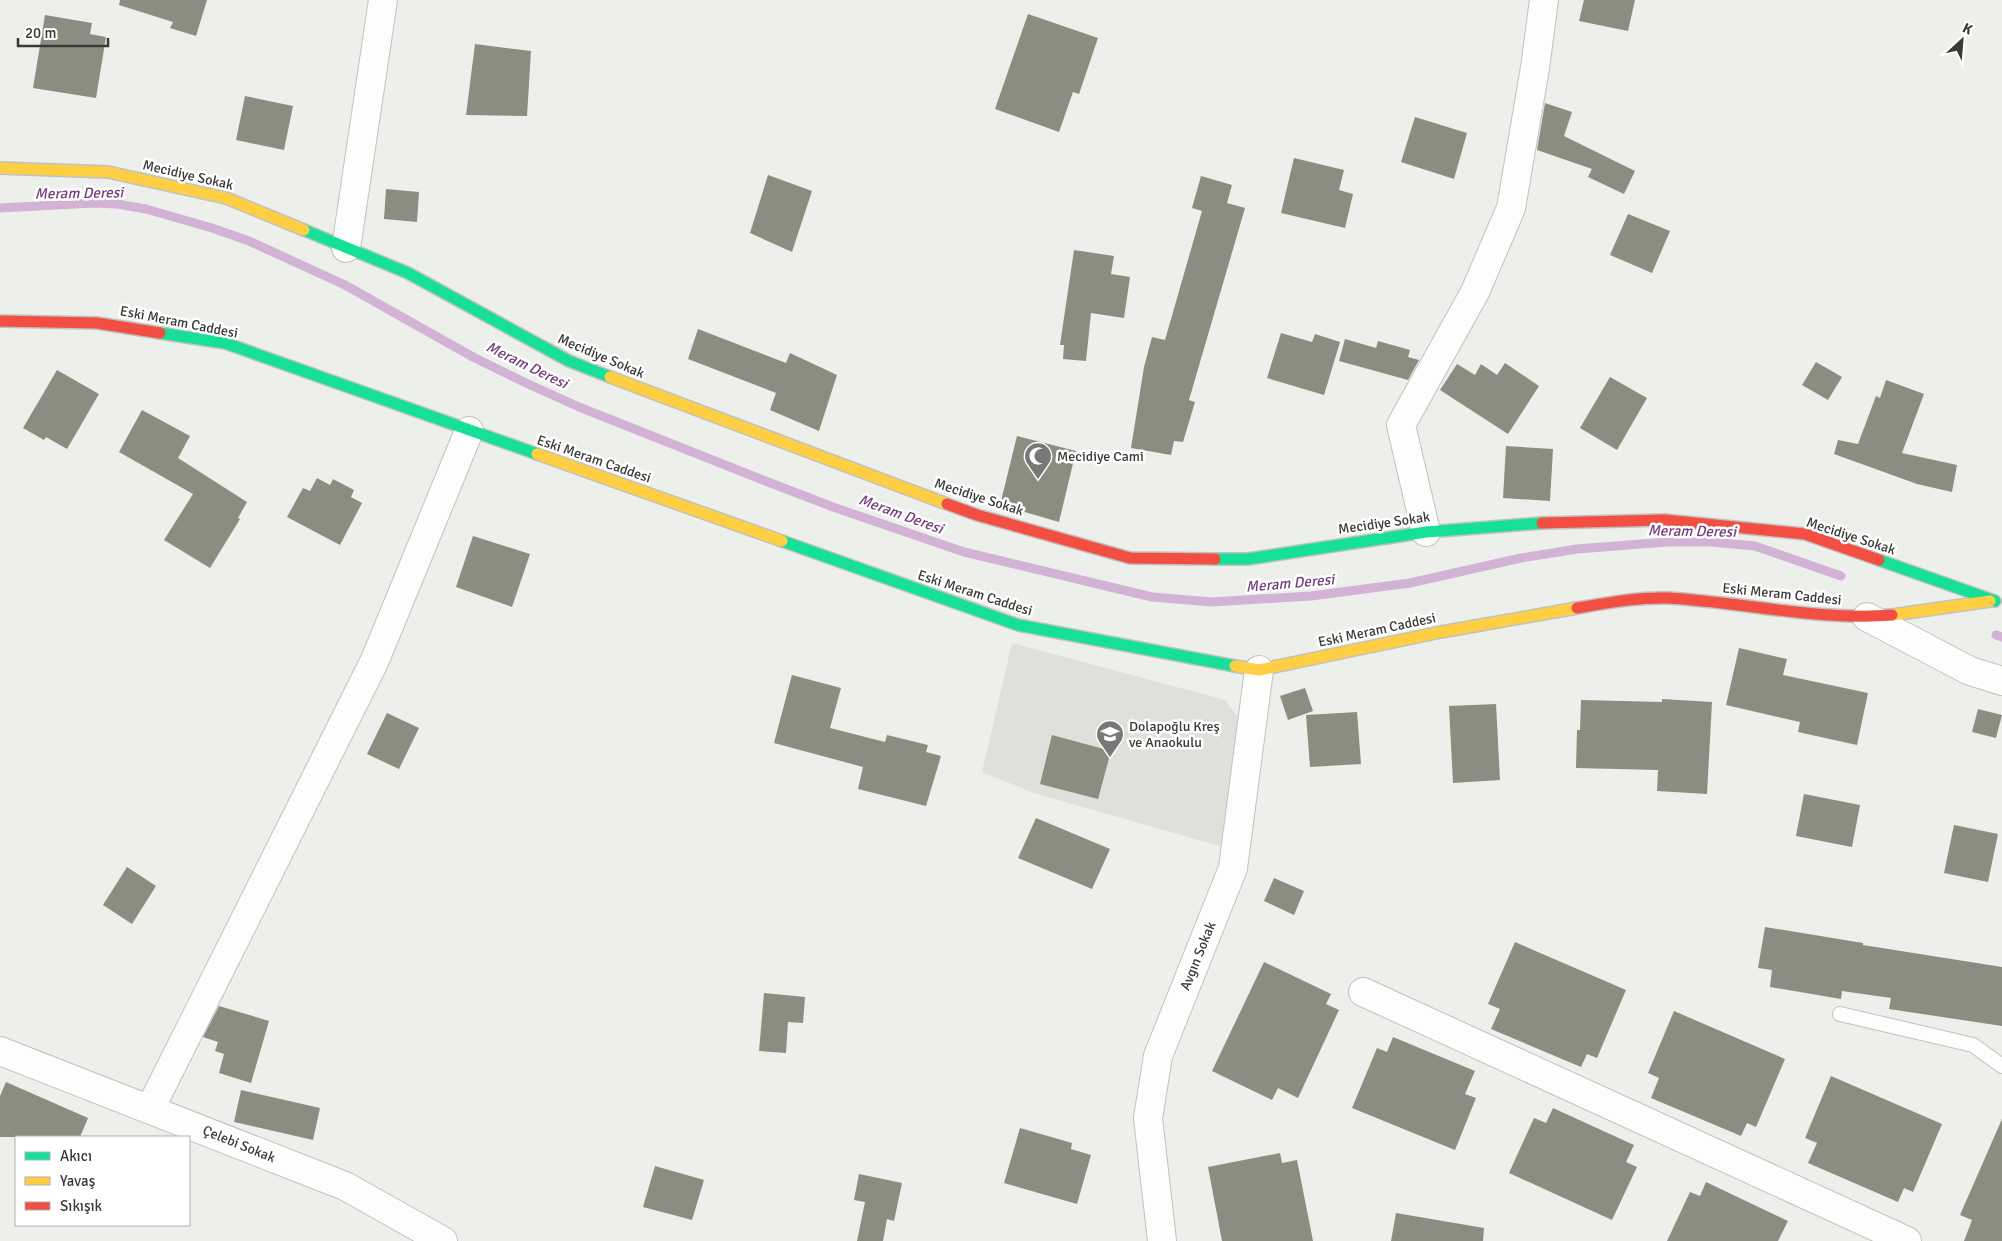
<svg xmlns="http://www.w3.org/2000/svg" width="2002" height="1241" viewBox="0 0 2002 1241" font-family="Signika,sans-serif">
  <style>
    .built { fill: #dee1d9 }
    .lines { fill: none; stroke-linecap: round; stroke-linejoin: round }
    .stream { stroke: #d2b2d5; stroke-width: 9 }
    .building { fill: #8a8e81 }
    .lane-casing { stroke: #c1c2c0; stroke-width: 16 }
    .street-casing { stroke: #c1c2c0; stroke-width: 30 }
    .fast-casing { stroke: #c1c2c0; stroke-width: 14 }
    .slow-casing { stroke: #c1c2c0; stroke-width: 14 }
    .jam-casing { stroke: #c1c2c0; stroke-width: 14 }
    .lane { stroke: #fcfdfc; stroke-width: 14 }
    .street { stroke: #fcfdfc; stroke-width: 28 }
    .fast { stroke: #16e098; stroke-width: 11 }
    .slow { stroke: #ffcf43; stroke-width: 11 }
    .jam { stroke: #f24e42; stroke-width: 11 }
    .labels { text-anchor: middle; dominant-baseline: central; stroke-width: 5; stroke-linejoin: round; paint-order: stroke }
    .street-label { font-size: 14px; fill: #393a37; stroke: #fff }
    .poi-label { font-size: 14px; fill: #393a37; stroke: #fff; text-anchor: start }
    .water-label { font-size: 15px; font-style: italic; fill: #743c7c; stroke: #fff }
  </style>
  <rect width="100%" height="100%" fill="#edefeb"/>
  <!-- built -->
  <path class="built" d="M 1012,643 L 1225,700 L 1238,717 L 1238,744 L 1220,846 L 1034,793 L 982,772 Z"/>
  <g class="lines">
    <!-- stream -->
    <g class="stream">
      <path d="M 0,208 L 94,203 L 117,204 L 146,209 L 212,228 L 249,241 L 345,285 L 473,357 L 526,383 L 579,407 L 763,480 L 833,507 L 964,552 L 1152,597 L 1212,602 L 1311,596 L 1410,583 L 1521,558 L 1577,549 L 1667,542 L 1711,542 L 1755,546 L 1841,576"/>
      <path d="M 1996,635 L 2002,637"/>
    </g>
  </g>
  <!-- building -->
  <g class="building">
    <path d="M 120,0 L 207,0 L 196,36 L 170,28 L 173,22 L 119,5 Z"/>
    <path d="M 1584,0 L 1635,0 L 1628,31 L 1579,21 Z"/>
    <path d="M 1028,14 L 1098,38 L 1079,94 L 1073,92 L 1059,132 L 995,109 Z"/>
    <path d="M 45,15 L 92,23 L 90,34 L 106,37 L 96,98 L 33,88 Z"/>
    <path d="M 475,44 L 531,51 L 527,116 L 466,115 Z"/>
    <path d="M 245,96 L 293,106 L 284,150 L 236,140 Z"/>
    <path d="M 1545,103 L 1572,112 L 1564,136 L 1635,171 L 1624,194 L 1588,177 L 1592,169 L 1537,150 Z"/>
    <path d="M 1415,117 L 1467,133 L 1454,179 L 1401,162 Z"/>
    <path d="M 1294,158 L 1344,170 L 1339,190 L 1353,194 L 1345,228 L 1281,213 Z"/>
    <path d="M 768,175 L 812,191 L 792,252 L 750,233 Z"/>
    <path d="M 1201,176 L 1232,185 L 1227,203 L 1245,208 L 1189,400 L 1195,402 L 1183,442 L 1174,441 L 1171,455 L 1131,448 L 1144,367 L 1152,337 L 1165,340 L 1202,211 L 1192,208 Z"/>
    <path d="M 386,189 L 419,192 L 417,222 L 384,219 Z"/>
    <path d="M 1628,214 L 1670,231 L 1652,273 L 1610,255 Z"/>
    <path d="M 1074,250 L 1114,256 L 1111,274 L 1130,277 L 1124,318 L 1091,313 L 1086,361 L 1063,359 L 1064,345 L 1060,345 Z"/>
    <path d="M 698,329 L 786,363 L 790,353 L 837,375 L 819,431 L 770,410 L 776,393 L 688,359 Z"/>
    <path d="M 1281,333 L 1312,342 L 1315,334 L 1340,342 L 1324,395 L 1267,378 Z"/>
    <path d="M 1345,339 L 1376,348 L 1378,341 L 1410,350 L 1408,357 L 1419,360 L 1408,380 L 1339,361 Z"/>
    <path d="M 1816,362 L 1842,377 L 1828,400 L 1802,385 Z"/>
    <path d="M 1505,363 L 1539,386 L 1508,434 L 1440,390 L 1457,364 L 1475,375 L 1481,364 L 1497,375 Z"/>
    <path d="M 57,370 L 99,394 L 67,449 L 46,437 L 44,440 L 23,428 Z"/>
    <path d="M 1610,377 L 1647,398 L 1617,450 L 1580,428 Z"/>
    <path d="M 1886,380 L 1924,394 L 1902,453 L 1957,465 L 1952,492 L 1917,484 L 1834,454 L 1838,440 L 1858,444 L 1876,396 L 1880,398 Z"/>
    <path d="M 142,410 L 190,436 L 178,458 L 247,502 L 238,518 L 240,519 L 210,568 L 164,540 L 193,494 L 119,452 Z"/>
    <path d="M 1017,436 L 1076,451 L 1059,522 L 1000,505 Z"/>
    <path d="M 1506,446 L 1553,449 L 1550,501 L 1503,498 Z"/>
    <path d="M 317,478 L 330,485 L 333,479 L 354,490 L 351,497 L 362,503 L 340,545 L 287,517 L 303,488 L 310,491 Z"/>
    <path d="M 473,536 L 530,554 L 512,607 L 456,587 Z"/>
    <path d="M 1739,648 L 1787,659 L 1783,675 L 1868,693 L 1857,745 L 1798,732 L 1800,722 L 1726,705 Z"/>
    <path d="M 792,675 L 841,688 L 830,728 L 885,742 L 887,735 L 928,745 L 926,752 L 941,756 L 926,806 L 858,789 L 863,767 L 774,743 Z"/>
    <path d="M 1305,688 L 1313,711 L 1288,720 L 1280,696 Z"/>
    <path d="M 1662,699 L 1712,702 L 1707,794 L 1657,791 L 1658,770 L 1576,768 L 1577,730 L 1580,730 L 1581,700 L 1662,702 Z"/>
    <path d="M 1496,704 L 1500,780 L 1453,783 L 1449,706 Z"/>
    <path d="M 1978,709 L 2002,715 L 1996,738 L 1972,732 Z"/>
    <path d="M 1357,712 L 1361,764 L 1310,767 L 1306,715 Z"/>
    <path d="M 387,713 L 419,728 L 399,769 L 367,754 Z"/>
    <path d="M 1052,735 L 1111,751 L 1098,799 L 1040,784 Z"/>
    <path d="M 1804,794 L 1860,805 L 1852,847 L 1796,836 Z"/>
    <path d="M 1036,818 L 1110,849 L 1092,889 L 1018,858 Z"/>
    <path d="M 1954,825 L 1998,834 L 1988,882 L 1944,873 Z"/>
    <path d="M 127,867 L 156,886 L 132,924 L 103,905 Z"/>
    <path d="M 1274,878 L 1304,891 L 1294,915 L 1264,901 Z"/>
    <path d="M 1765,927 L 1863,943 L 1863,945 L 2002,967 L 2002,1026 L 1889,1009 L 1891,998 L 1842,991 L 1841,999 L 1770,987 L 1772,970 L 1758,968 Z"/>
    <path d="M 1515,942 L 1626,990 L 1597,1058 L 1587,1054 L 1581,1067 L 1491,1029 L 1500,1009 L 1488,1004 Z"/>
    <path d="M 1264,962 L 1331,994 L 1326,1004 L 1339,1010 L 1298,1098 L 1278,1088 L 1272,1100 L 1212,1071 Z"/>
    <path d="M 764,993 L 805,997 L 803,1023 L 788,1022 L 786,1053 L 759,1051 Z"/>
    <path d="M 219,1006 L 269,1021 L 251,1083 L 219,1073 L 224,1054 L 215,1051 L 218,1042 L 203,1037 Z"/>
    <path d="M 1674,1011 L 1785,1059 L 1756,1127 L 1747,1123 L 1741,1136 L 1651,1098 L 1659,1078 L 1648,1073 Z"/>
    <path d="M 1393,1037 L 1475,1071 L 1465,1094 L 1476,1098 L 1455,1150 L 1352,1108 L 1377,1048 L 1387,1052 Z"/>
    <path d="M 1831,1076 L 1942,1124 L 1913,1192 L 1904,1188 L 1898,1202 L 1808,1163 L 1817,1143 L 1805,1138 Z"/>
    <path d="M 6,1082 L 88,1118 L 80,1137 L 0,1137 L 0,1096 Z"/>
    <path d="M 241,1090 L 320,1108 L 313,1140 L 234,1122 Z"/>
    <path d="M 1553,1108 L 1634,1145 L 1626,1162 L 1637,1167 L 1612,1220 L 1509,1173 L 1534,1118 L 1546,1123 Z"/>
    <path d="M 2002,1119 L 2002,1241 L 1964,1241 L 1972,1220 L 1960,1215 Z"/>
    <path d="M 1020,1128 L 1072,1143 L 1071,1149 L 1091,1155 L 1077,1204 L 1004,1183 Z"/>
    <path d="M 1280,1153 L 1282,1163 L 1297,1160 L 1313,1241 L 1222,1241 L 1208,1167 Z"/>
    <path d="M 655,1166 L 704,1180 L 692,1220 L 643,1207 Z"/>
    <path d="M 859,1174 L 902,1183 L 894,1221 L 887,1219 L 883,1241 L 857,1241 L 865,1202 L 854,1200 Z"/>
    <path d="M 1706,1182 L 1788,1221 L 1778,1241 L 1667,1241 L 1690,1192 L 1700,1196 Z"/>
    <path d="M 1396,1213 L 1484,1228 L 1483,1241 L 1391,1241 Z"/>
  </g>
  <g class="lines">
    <!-- lane casing -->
    <g class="lane-casing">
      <path id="lane" d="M 1840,1014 L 1973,1045 L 2002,1066"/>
    </g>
    <!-- street casing -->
    <g class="street-casing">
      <g id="street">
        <path d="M 346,248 L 383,0"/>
        <path d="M 1426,532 L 1401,425 L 1475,292 L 1511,208 L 1535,68 L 1544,0"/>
        <path d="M 1867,617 L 1970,671 L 2002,681"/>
        <path d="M 1363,992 L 1907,1241"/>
        <path d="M 0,1051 L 345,1186 L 443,1241"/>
        <path d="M 150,1109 L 375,660 L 469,431"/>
        <path d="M 1162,1241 L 1148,1118 L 1158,1056 L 1233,868 L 1259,670"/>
      </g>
    </g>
    <!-- fast casing -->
    <g class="fast-casing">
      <g id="fast">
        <path d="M 304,230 L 408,273 L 569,361 L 610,377"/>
        <path d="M 160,333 L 225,343 L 537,454"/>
        <path d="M 782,541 L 1018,625 L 1235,666"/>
        <path d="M 1215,559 L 1248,559 L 1426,532 L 1542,523"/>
        <path d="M 1879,560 L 1995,601"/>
      </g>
    </g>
    <!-- slow casing -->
    <g class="slow-casing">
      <g id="slow">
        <path d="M 0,168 L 108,172 L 226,198 L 304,230"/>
        <path d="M 610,377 L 947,504"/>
        <path d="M 537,454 L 782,541"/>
        <path d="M 1892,615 L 1990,601"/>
        <path d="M 1235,666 L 1259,670 L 1441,632 L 1577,608"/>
      </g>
    </g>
    <!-- jam casing -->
    <g class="jam-casing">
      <g id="jam">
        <path d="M 0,321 L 97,323 L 160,333"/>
        <path d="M 947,504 L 977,515 L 1130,558 L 1215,559"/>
        <path d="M 1542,523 L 1665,520 L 1805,534 L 1879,560"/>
        <path d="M 1577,608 C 1607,603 1638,597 1668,598 C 1743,602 1817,621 1892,615"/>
      </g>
    </g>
    <!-- lane -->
    <use href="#lane" class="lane"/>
    <!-- street -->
    <use href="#street" class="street"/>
    <!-- fast -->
    <use href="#fast" class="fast"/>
    <!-- slow -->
    <use href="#slow" class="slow"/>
    <!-- jam -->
    <use href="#jam" class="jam"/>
  </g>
  <!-- icons -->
  <defs>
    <g id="mosque-pin" transform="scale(1.4375)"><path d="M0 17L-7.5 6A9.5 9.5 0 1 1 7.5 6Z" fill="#787976" stroke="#fff"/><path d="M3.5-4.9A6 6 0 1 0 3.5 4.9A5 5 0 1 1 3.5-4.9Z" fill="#fff"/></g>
    <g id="school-pin" transform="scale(1.4375)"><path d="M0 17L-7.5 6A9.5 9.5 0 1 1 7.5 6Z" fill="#787976" stroke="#fff"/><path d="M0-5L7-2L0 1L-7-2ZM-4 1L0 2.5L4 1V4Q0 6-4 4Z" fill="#fff"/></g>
  </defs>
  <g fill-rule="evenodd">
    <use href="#mosque-pin" x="1038" y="456"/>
    <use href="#school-pin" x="1110" y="734"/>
  </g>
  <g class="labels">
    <!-- street labels -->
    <g class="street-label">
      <text transform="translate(188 175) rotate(13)">Mecidiye Sokak</text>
      <text transform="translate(179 322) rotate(11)">Eski Meram Caddesi</text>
      <text transform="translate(601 356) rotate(23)">Mecidiye Sokak</text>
      <text transform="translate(594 459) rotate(19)">Eski Meram Caddesi</text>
      <text transform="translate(979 497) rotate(18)">Mecidiye Sokak</text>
      <text transform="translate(1384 523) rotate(-8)">Mecidiye Sokak</text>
      <text transform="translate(1851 536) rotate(18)">Mecidiye Sokak</text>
      <text transform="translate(975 593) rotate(18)">Eski Meram Caddesi</text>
      <text transform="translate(1782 594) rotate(6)">Eski Meram Caddesi</text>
      <text transform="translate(1377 630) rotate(-12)">Eski Meram Caddesi</text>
      <text transform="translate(1198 956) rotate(-68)">Avgın Sokak</text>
      <text transform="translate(239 1144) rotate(22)">Çelebi Sokak</text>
    </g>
    <!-- poi labels -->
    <g class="poi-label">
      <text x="1057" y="456">Mecidiye Cami</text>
      <text x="1129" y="726">Dolapoğlu Kreş<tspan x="1129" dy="16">ve Anaokulu</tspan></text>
    </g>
    <!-- water labels -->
    <g class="water-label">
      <text transform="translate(79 193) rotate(-1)">Meram Deresi</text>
      <text transform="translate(527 365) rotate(26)">Meram Deresi</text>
      <text transform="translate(901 514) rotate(20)">Meram Deresi</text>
      <text transform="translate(1692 531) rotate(1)">Meram Deresi</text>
      <text transform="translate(1290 583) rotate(-5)">Meram Deresi</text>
    </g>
  </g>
  <!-- legend -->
  <rect x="15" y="1136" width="175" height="90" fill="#ffffff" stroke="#b0b0af"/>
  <rect x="25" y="1152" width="25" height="8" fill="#16e098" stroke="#b0b0af"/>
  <text x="60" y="1161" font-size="15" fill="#393a37">Akıcı</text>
  <rect x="25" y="1177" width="25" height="8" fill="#ffcf43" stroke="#b0b0af"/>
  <text x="60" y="1186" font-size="15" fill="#393a37">Yavaş</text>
  <rect x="25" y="1202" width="25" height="8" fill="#f24e42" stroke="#b0b0af"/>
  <text x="60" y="1211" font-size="15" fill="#393a37">Sıkışık</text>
  <!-- north arrow -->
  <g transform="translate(1962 40) rotate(26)" stroke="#ffffff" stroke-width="4" paint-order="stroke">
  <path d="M0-4L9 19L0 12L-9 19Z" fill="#393a37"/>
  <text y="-8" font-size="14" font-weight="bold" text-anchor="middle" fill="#393a37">K</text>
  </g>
  <!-- scale -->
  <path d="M18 38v8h90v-8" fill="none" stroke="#393a37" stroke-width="2.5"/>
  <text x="25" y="38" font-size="15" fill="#393a37" stroke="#ffffff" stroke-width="4" paint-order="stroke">20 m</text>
</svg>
